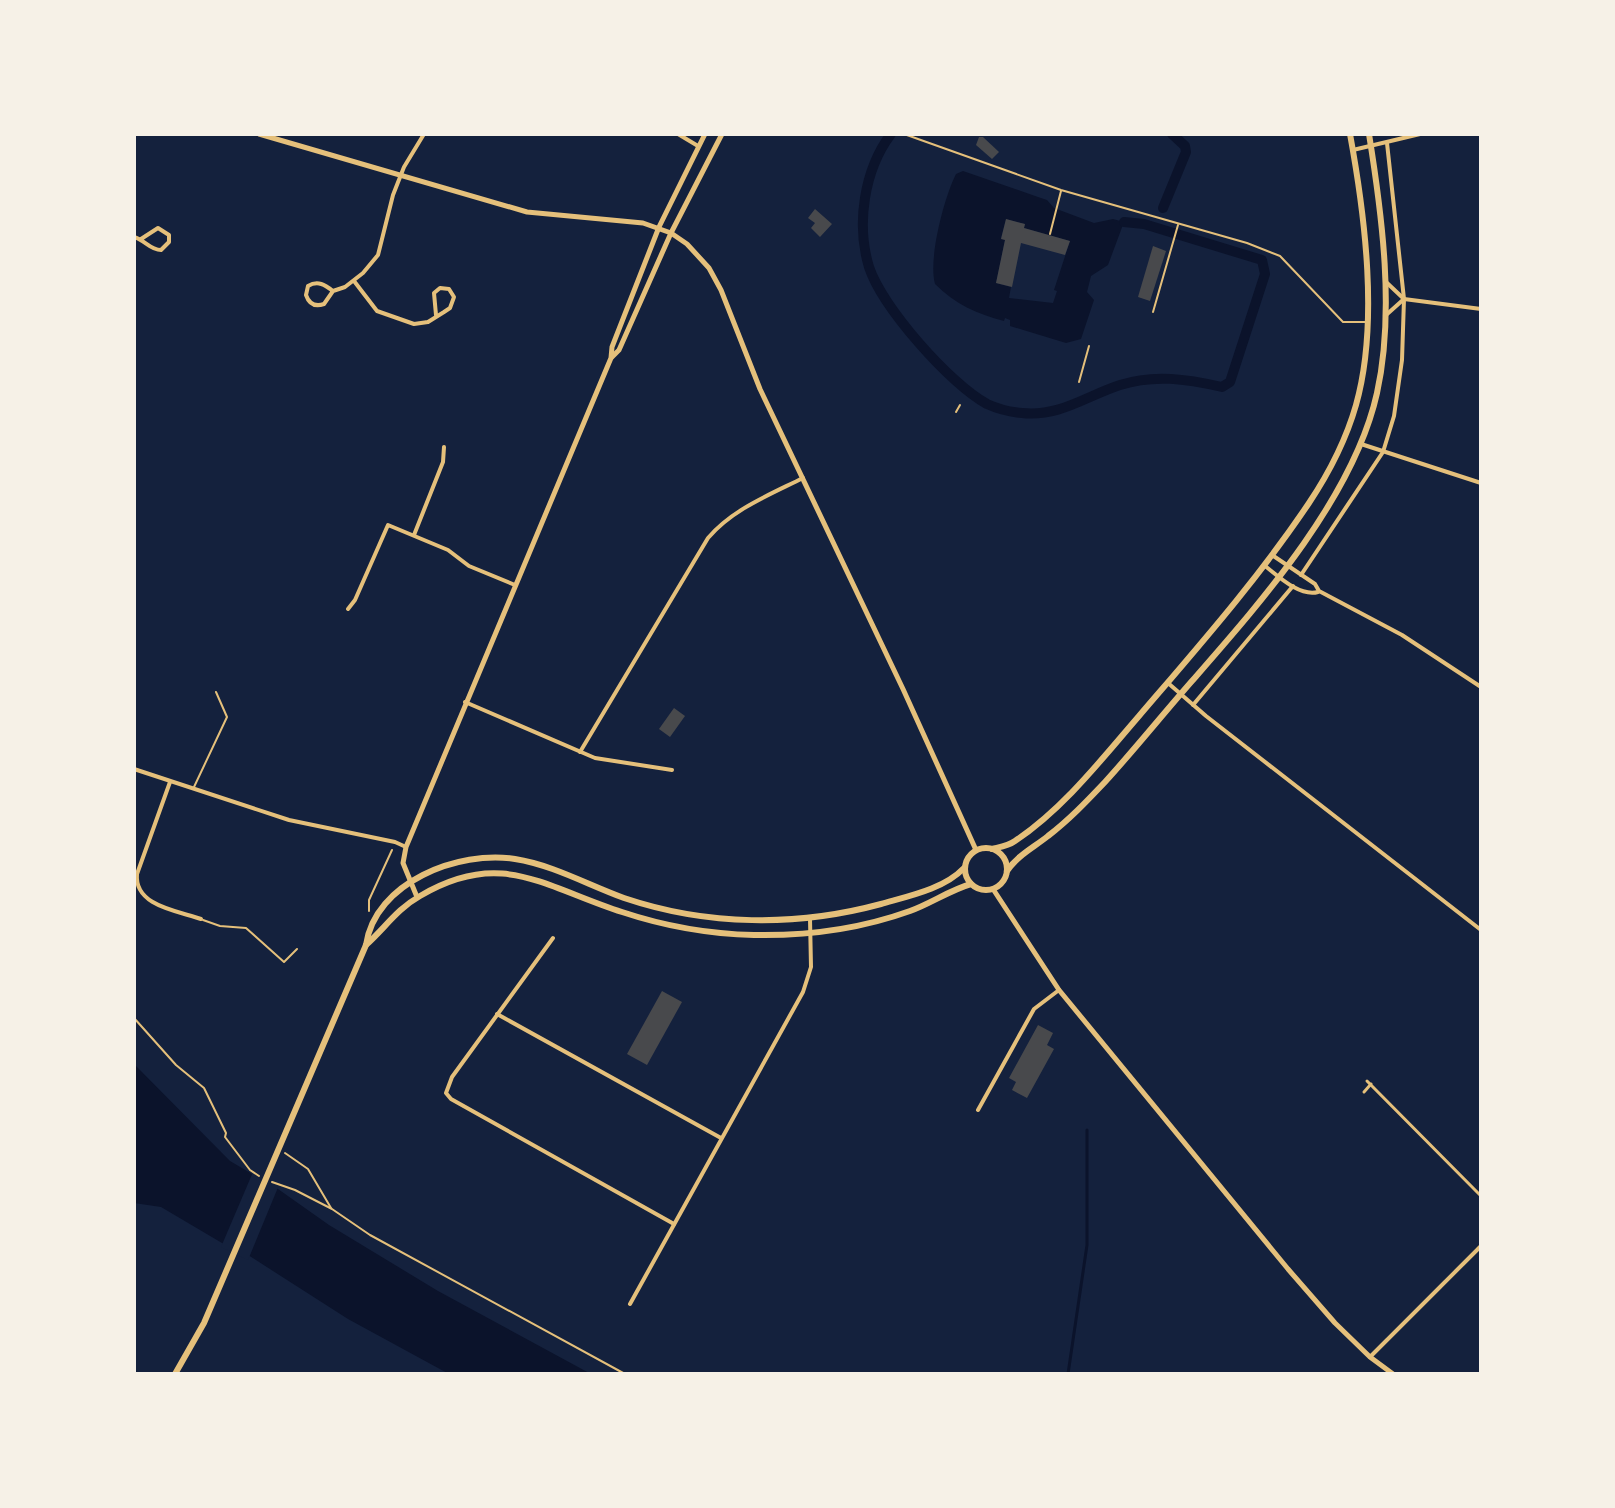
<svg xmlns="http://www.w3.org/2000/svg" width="1615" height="1508" viewBox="0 0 1615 1508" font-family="'Golos Text',sans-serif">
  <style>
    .water { fill: #0b132b; fill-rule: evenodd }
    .pier { fill: #14213d }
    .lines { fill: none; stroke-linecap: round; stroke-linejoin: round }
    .stream { stroke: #0b132b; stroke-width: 3 }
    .canal { stroke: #0b132b; stroke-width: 10 }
    .building { fill: #48494c }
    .path { stroke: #e5c07b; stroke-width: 2 }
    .service { stroke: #e5c07b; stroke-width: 2 }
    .pedestrian { stroke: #e5c07b; stroke-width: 3 }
    .minor { stroke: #e5c07b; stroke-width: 4 }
    .tertiary { stroke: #e5c07b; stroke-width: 5 }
    .secondary { stroke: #e5c07b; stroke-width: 6 }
  </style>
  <rect width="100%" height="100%" fill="#14213d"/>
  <!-- water -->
  <g class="water">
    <path d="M 963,171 L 1038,197 L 1047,200 L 1054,208 L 1094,223 L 1113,219 L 1124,222 L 1108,265 L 1091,276 L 1087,292 L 1094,300 L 1081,339 L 1066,343 L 1010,326 L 1010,320 L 1005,318 L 1004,321 C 977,314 955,304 935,284 C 928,259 944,198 956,174 ZM 1006,219 L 1025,224 L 1024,228 L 1070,241 L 1054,290 L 1057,291 L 1053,303 L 1009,298 L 1011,287 L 996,283 L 1005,240 L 1001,238 Z"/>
    <path d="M 134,1064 L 230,1161 L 278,1189 L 329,1225 L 438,1291 L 591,1374 L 449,1374 L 348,1319 L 248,1255 L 222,1243 L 161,1207 L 134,1203 Z"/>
  </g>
  <!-- pier -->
  <path class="pier" d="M 253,1172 L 279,1185 L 248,1260 L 221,1247 Z"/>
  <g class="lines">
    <!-- stream -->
    <path class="stream" d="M 1068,1374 L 1087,1245 L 1087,1130"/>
    <!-- canal -->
    <g class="canal">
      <path d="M 891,134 C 864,170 856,224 869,267 C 882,307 950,384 987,404 C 998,409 1010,412 1022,413 C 1060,417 1086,396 1120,385 C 1154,374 1187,379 1222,387 L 1230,382 L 1265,274 L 1262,260 L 1144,224 L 1124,222"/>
      <path d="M 1163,208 L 1186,152 L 1185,146 L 1172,134"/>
    </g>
  </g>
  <!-- building -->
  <g class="building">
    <path d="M 979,137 L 983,137 L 999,152 L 992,159 L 976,145 Z"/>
    <path d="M 815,209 L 832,224 L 820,237 L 811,228 L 815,223 L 808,218 Z"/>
    <path d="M 1006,219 L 1025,224 L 1024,228 L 1070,241 L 1065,255 L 1021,243 L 1012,287 L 996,283 L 1005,240 L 1001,239 Z"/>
    <path d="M 1153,246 L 1166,251 L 1150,301 L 1138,297 Z"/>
    <path d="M 674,708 L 685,716 L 670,737 L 659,729 Z"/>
    <path d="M 662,991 L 682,1002 L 647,1065 L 627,1054 Z"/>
    <path d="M 1038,1025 L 1053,1033 L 1047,1045 L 1054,1049 L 1027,1098 L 1012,1090 L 1016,1082 L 1009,1078 Z"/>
  </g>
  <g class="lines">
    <!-- path -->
    <g class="path">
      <path d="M 1079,382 L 1089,346"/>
      <path d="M 956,412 L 960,405"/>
      <path d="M 369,911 L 369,900 L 392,850"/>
      <path d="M 134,1018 L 176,1065 L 204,1088 L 226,1133 L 225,1137 L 250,1170 L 259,1176"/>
      <path d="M 285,1153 L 308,1169 L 331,1208"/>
      <path d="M 272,1182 L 295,1190 L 332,1209 L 370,1235 L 625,1374"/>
    </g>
    <!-- service -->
    <g class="service">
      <path d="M 904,134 L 1061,190 L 1247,243 L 1280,256 L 1343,322 L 1366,322"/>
      <path d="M 1050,234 L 1061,191"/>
      <path d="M 1153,312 L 1178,225"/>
      <path d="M 194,787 L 227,717 L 216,692"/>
      <path d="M 203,920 L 220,926 L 246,928 L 284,962 L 297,949"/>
    </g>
    <!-- pedestrian -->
    <g class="pedestrian">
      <path d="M 1367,1081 L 1480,1195"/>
      <path d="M 1364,1092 L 1371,1084"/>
    </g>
    <!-- minor -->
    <g class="minor">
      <path d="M 678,134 L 698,146"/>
      <path d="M 1353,150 L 1420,134"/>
      <path d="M 134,237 C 145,240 150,250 161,250 L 169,242 L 169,235 L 158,228 L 141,239"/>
      <path d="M 354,281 L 377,311 L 414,324 L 428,322 L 444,312 L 450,308 L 454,297 L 449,289 L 440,288 L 434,293 L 436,315"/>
      <path d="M 1385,281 L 1404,299 L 1481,309"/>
      <path d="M 333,291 C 325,285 318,280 308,286 L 306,295 C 309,304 315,307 324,304 L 333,291 L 345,287 L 363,273 L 378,255 L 393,195 L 404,167 L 424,134"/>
      <path d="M 1385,316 L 1404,299"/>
      <path d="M 1361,444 L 1481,483"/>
      <path d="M 414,535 L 443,462 L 444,447"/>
      <path d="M 1272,555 L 1315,584 L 1319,591 L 1402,635 L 1481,687"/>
      <path d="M 1265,566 C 1279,577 1300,597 1318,592"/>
      <path d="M 1301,575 L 1383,452 L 1394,416 L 1402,360 L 1404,299 L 1387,143"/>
      <path d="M 348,609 L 355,600 L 388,525 L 448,550 L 469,566 L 515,585"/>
      <path d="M 1168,683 L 1206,716 L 1481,930"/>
      <path d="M 465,702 L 595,758 L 672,770"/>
      <path d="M 1193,705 L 1293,586"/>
      <path d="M 580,752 L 708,538 C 733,509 769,495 803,478"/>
      <path d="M 134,769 L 289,820 L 395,842 L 406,847"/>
      <path d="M 170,782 L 137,874 C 134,906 178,911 201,919"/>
      <path d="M 553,938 L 452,1077 L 446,1093 L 451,1099 L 674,1224"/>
      <path d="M 497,1014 L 721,1138"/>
      <path d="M 978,1110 L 1034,1009 L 1059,990"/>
      <path d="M 630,1304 L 803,992 L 811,967 L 810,919"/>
      <path d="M 1370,1357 L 1481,1246"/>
    </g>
    <!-- tertiary -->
    <g class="tertiary">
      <path d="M 259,134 L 527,212 L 643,223 L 671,233 L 687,244 L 709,268 L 721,290 L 760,389 L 903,689 L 976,850"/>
      <path d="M 612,357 L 619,350 L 671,233 L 722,134"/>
      <path d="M 993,889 L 1059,990 L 1288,1269 L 1335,1323 L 1370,1357 L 1393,1374"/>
      <path d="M 417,897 L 403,863 L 406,847 L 611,358 L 612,347 L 659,227 L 705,134"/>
    </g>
    <!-- secondary -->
    <g class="secondary">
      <circle cx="986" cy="869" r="21"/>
      <path d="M 992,849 C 1000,847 1008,846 1015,841 C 1063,809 1101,760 1139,716 C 1198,647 1258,579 1309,503 C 1329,473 1346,440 1356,405 C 1379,324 1365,216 1350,134"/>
      <path d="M 1007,871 C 1018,855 1033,848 1048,836 C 1069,820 1087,801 1105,782 C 1135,749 1163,714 1192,681 C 1261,602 1354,497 1377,393 C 1395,312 1382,215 1369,134"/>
      <path d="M 366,945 C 385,928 397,909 420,896 C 501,848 544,887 622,912 C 664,926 709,934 754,935 C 806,936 860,929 910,911 C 930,904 950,890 971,884"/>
      <path d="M 175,1374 L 204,1323 L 366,945 C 375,882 459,850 515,859 C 553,865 588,885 624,898 C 707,926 796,927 881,904 C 909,896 944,889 964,868"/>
    </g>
  </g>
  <!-- border -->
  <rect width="1615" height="1508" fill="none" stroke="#f6f1e7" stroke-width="272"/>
</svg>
